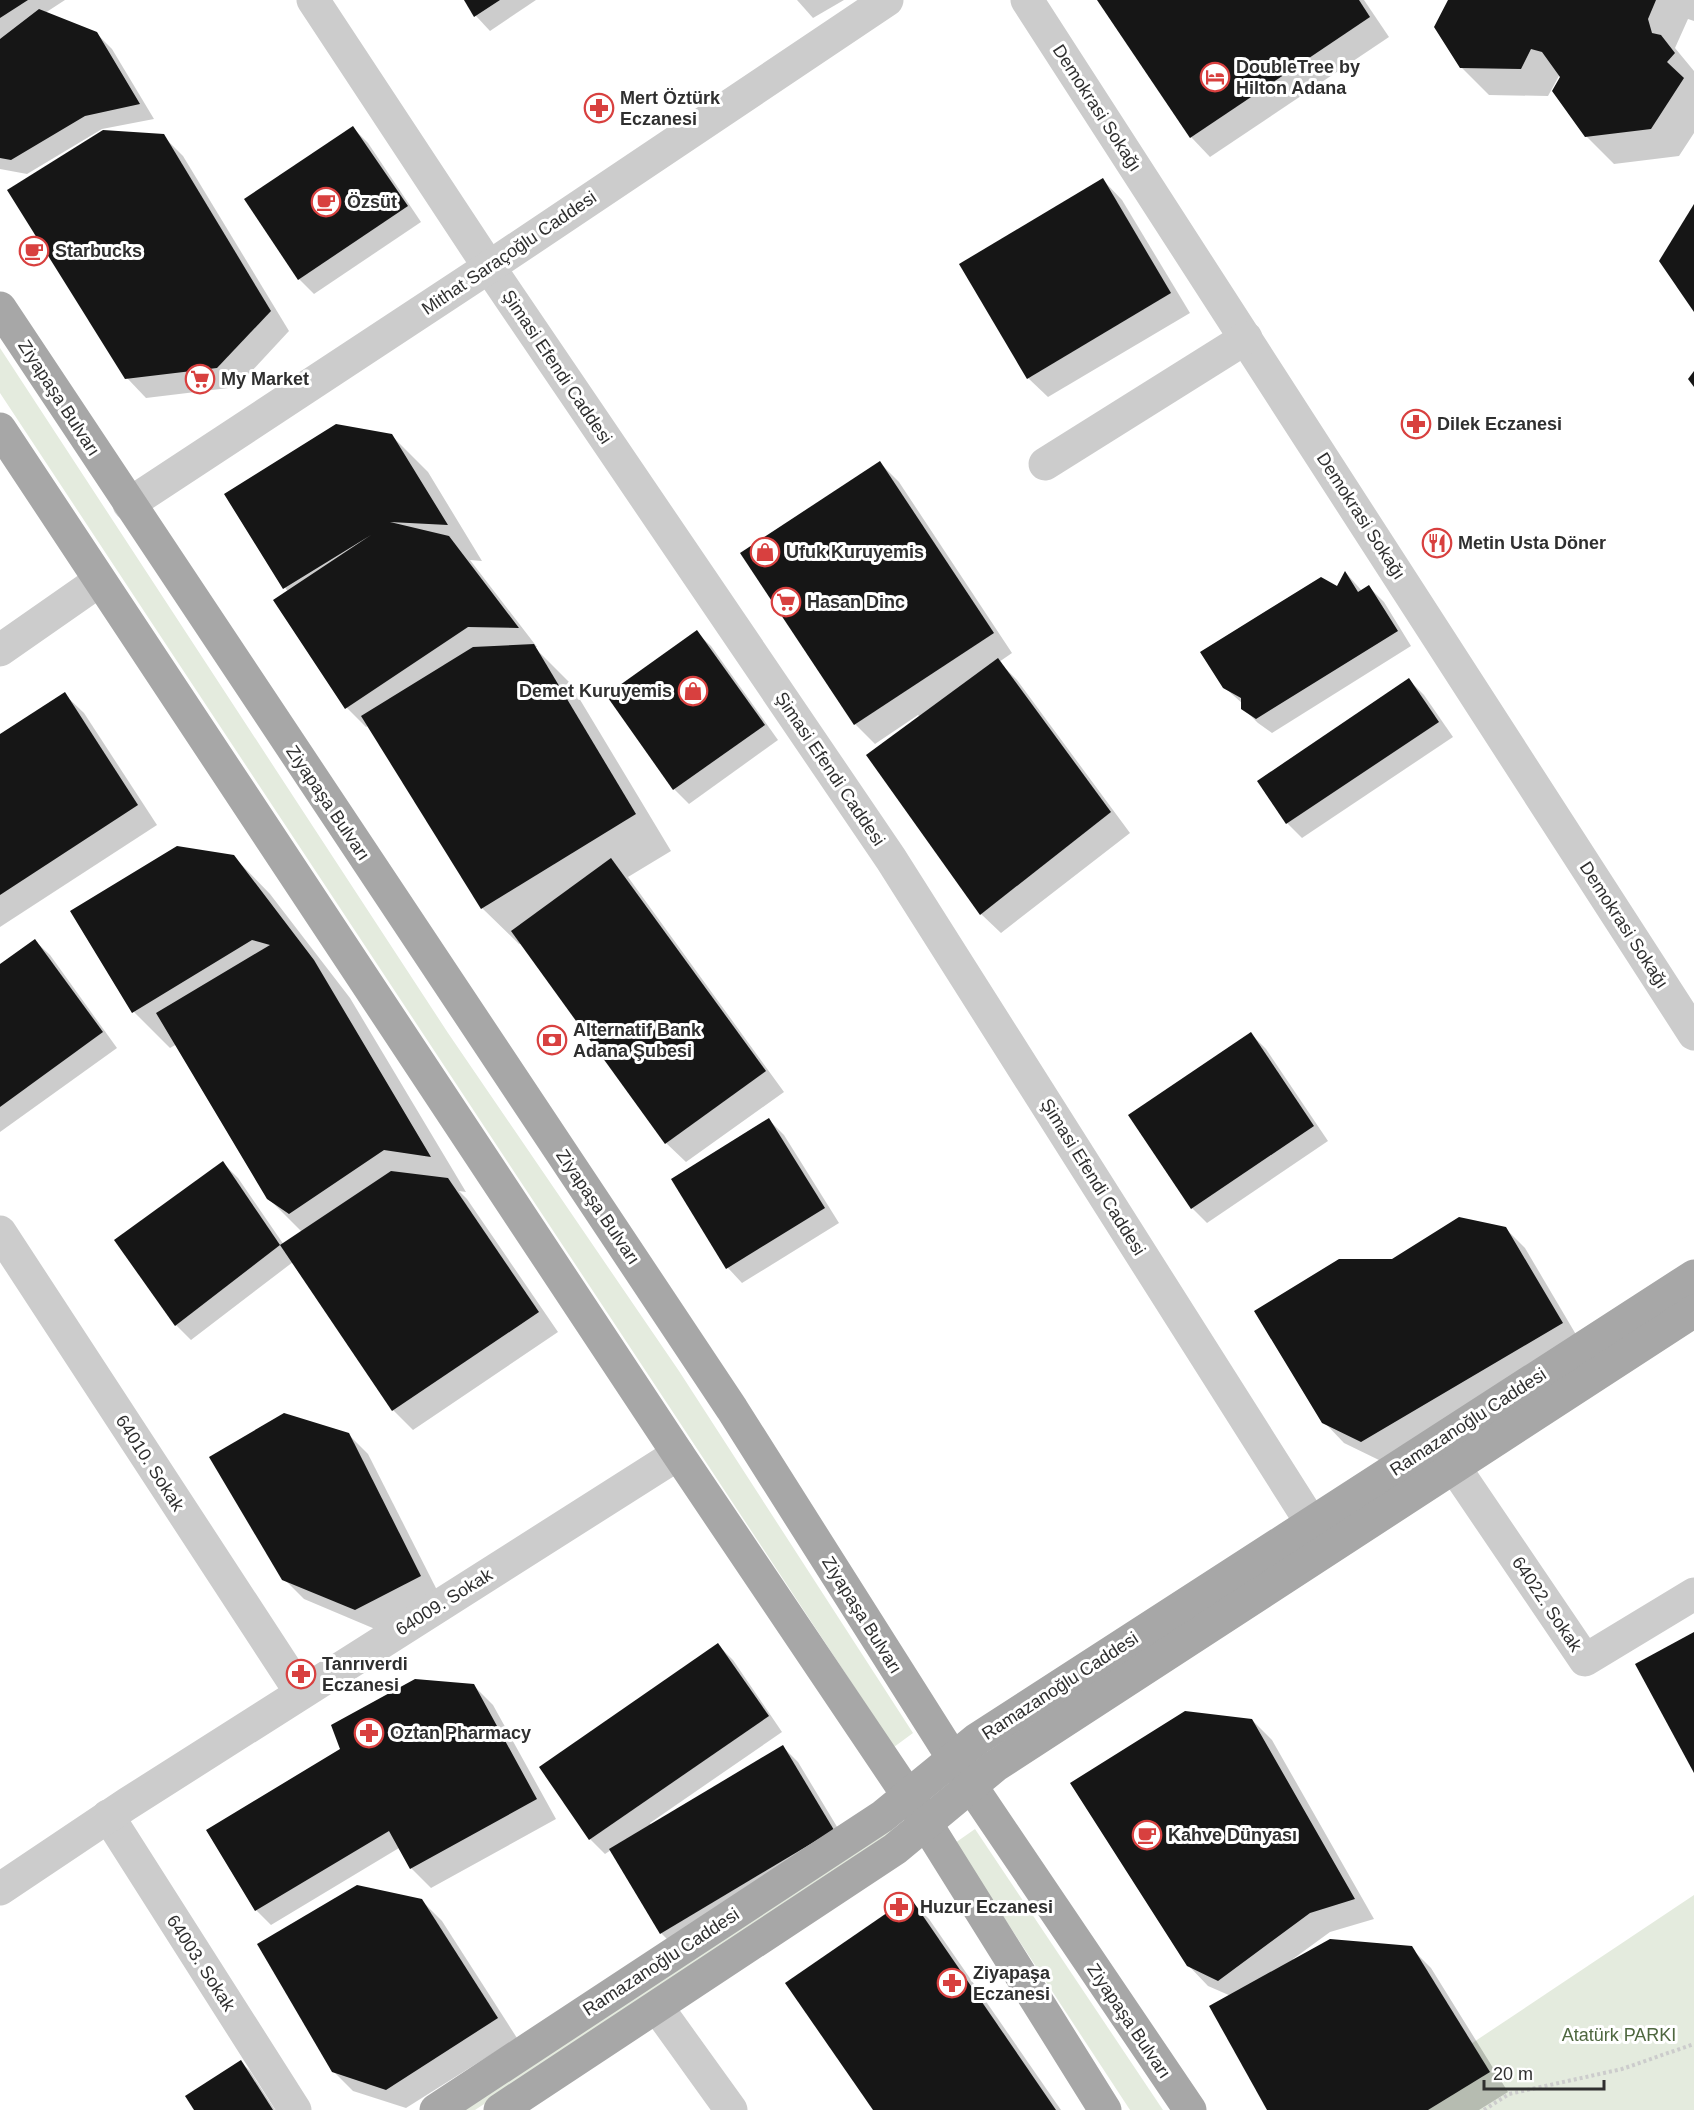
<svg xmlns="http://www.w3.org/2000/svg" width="1694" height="2110" viewBox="0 0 1694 2110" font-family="Helvetica,sans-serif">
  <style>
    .green { fill: #e4ebde }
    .shadow { fill: #0003 }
    .building { fill: #161616 }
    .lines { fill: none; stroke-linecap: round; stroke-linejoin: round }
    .path { stroke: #ccc; stroke-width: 4; stroke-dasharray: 3 3; stroke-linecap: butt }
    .minor { stroke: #ccc; stroke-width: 33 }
    .major { stroke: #a7a7a7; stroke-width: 33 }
    .labels { text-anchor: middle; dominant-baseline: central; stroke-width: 6; stroke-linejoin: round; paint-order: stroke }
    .poi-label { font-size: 18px; font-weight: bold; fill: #2f2f2f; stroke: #fff; text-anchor: start }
    .street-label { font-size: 18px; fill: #2f2f2f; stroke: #fff }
    .park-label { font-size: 18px; fill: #4f6840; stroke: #fff }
  </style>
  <rect width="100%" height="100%" fill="#fff"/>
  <!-- green -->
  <g class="green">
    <path d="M 0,348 L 448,1033 L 679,1371 L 913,1733 L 894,1747 L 0,393 Z"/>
    <path d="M 892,1827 L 897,1834 L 475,2110 L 458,2110 Z"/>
    <path d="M 975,1829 L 1163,2110 L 1130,2110 L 955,1843 Z"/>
    <path d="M 1694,1895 L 1694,2110 L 1372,2110 Z"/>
  </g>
  <!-- shadow -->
  <g class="shadow">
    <path d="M 0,0 L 65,0 L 45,13 L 96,33 L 112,49 L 154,119 L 102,129 L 27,174 L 0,169 Z"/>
    <path d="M 465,0 L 536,0 L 490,31 L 476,16 Z"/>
    <path d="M 797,0 L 844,0 L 813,18 Z"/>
    <path d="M 1099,0 L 1364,0 L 1389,37 L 1210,157 L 1191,137 Z"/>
    <path d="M 1449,0 L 1694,0 L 1694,21 L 1688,19 L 1675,48 L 1694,71 L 1694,133 L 1679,156 L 1614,164 L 1586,136 L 1562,77 L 1559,76 L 1548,96 L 1489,95 L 1461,67 Z"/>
    <path d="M 353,128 L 368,143 L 421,222 L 314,294 L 299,279 Z"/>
    <path d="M 163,136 L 183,156 L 289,331 L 237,387 L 146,398 L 127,378 Z"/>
    <path d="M 1103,180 L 1122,200 L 1190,313 L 1048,397 L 1028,378 Z"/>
    <path d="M 391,435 L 428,472 L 482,561 L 470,560 L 537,647 L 534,647 L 570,683 L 671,851 L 628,877 L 784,1092 L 686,1162 L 666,1143 L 522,943 L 519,944 L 482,908 L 369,725 L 366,727 L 347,708 L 288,592 L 226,494 Z"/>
    <path d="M 880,463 L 899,482 L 1012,653 L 999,662 L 1017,680 L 1130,833 L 1001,933 L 981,914 L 920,717 L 918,715 L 875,744 L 855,724 L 742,553 Z"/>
    <path d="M 1346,573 L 1362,591 L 1369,587 L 1384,602 L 1411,646 L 1272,733 L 1258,723 L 1243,708 L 1243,704 L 1224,687 L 1338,588 Z"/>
    <path d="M 696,632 L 711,646 L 778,740 L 689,804 L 674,789 Z"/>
    <path d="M 1409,680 L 1424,695 L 1453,737 L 1302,838 L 1287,823 L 1259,782 Z"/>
    <path d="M 64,694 L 84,713 L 157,825 L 0,927 L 0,736 Z"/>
    <path d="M 234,857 L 270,894 L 350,998 L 466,1192 L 459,1191 L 467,1199 L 558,1332 L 413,1430 L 393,1410 L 293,1262 L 191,1340 L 176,1325 L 223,1163 L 238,1178 L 284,1245 L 302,1232 L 269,1199 L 177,1044 L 170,1048 L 134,1012 Z"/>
    <path d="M 35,941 L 50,955 L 117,1048 L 0,1132 L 0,966 Z"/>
    <path d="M 1251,1034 L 1266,1049 L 1328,1141 L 1207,1223 L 1192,1208 Z"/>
    <path d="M 769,1120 L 784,1135 L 839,1223 L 742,1283 L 728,1268 Z"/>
    <path d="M 1505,1228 L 1525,1248 L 1581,1343 L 1381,1461 L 1344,1443 L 1324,1422 L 1392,1260 Z"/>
    <path d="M 348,1434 L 368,1454 L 440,1596 L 375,1629 L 304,1599 L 284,1579 Z"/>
    <path d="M 718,1645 L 733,1660 L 782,1732 L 650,1823 L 651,1825 L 783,1747 L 798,1762 L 848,1845 L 676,1948 L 661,1933 L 611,1850 L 605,1854 L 590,1839 L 541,1768 Z"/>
    <path d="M 473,1685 L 493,1705 L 556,1819 L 431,1888 L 411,1868 L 399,1848 L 271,1925 L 256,1910 Z"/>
    <path d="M 1252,1720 L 1272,1740 L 1374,1919 L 1330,1932 L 1293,1959 L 1294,1961 L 1411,1948 L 1431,1968 L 1508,2092 L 1479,2110 L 1268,2110 L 1231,1996 L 1208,1986 L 1188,1965 Z"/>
    <path d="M 909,1899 L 929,1919 L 1061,2110 L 875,2110 Z"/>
    <path d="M 422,1901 L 442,1921 L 517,2038 L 406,2108 L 353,2091 L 333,2071 Z"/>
    <path d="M 241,2062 L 250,2071 L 275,2110 L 196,2110 Z"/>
  </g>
  <!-- building -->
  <g class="building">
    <path d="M 0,0 L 28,0 L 0,18 Z"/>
    <path d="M 464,0 L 500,0 L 474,17 Z"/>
    <path d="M 1097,0 L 1359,0 L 1370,17 L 1190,138 Z"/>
    <path d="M 1448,0 L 1656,0 L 1648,19 L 1652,33 L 1661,35 L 1675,53 L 1667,62 L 1684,78 L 1651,129 L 1585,137 L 1552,91 L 1560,77 L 1542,52 L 1531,49 L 1521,69 L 1460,68 L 1434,27 Z"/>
    <path d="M 39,9 L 97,32 L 140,104 L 85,116 L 11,160 L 0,158 L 0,39 Z"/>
    <path d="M 353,126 L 408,206 L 298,280 L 244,199 Z"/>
    <path d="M 103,130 L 164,134 L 271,311 L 217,368 L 125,379 L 7,190 Z"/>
    <path d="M 1103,178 L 1171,293 L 1027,379 L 959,264 Z"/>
    <path d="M 1694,204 L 1694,312 L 1659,261 Z"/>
    <path d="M 1694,371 L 1694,387 L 1688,379 Z"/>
    <path d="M 336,424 L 392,434 L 448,525 L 390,522 L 449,536 L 519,628 L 468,627 L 345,709 L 273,600 L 371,535 L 283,589 L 224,494 Z"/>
    <path d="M 880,461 L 994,633 L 854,725 L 740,553 Z"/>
    <path d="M 1345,571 L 1358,592 L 1369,585 L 1398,631 L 1256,719 L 1241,709 L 1241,698 L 1223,688 L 1200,652 L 1321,577 L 1337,586 Z"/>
    <path d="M 697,630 L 765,725 L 673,790 L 606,695 Z"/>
    <path d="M 534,644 L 636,814 L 481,909 L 361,716 L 473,647 Z"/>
    <path d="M 998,658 L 1111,812 L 980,915 L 866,755 Z"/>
    <path d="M 1409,678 L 1439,722 L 1286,824 L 1257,781 Z"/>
    <path d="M 65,692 L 138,805 L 0,895 L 0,734 Z"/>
    <path d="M 177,846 L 234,855 L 314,960 L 431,1157 L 384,1150 L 289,1214 L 267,1199 L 156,1013 L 270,945 L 252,940 L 132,1013 L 70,911 Z"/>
    <path d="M 611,858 L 766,1071 L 665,1144 L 511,931 Z"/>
    <path d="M 35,939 L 103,1032 L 0,1107 L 0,964 Z"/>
    <path d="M 1251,1032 L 1314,1126 L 1191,1209 L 1128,1115 Z"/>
    <path d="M 769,1118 L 825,1208 L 726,1269 L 671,1179 Z"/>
    <path d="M 223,1161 L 280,1245 L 175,1326 L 114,1240 Z"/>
    <path d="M 391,1171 L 448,1178 L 539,1312 L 392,1411 L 280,1245 Z"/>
    <path d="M 1459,1217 L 1506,1227 L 1563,1323 L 1361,1442 L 1322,1423 L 1254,1311 L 1339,1259 L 1392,1259 Z"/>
    <path d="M 284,1413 L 349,1433 L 421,1576 L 355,1610 L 282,1580 L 209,1457 Z"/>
    <path d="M 1694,1632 L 1694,1773 L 1635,1664 Z"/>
    <path d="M 718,1643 L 769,1716 L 589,1840 L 539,1767 Z"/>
    <path d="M 415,1679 L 474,1684 L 537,1799 L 410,1869 L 389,1831 L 255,1911 L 206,1830 L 340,1749 L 331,1725 Z"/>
    <path d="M 1185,1711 L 1252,1719 L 1355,1899 L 1310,1913 L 1218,1981 L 1187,1966 L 1070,1783 Z"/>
    <path d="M 783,1745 L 834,1830 L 660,1934 L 609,1849 Z"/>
    <path d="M 357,1885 L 422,1899 L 498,2018 L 386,2090 L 332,2072 L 257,1944 Z"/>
    <path d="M 910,1897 L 1056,2110 L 873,2110 L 785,1983 Z"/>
    <path d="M 1330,1939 L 1412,1946 L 1490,2072 L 1428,2110 L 1267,2110 L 1209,2006 Z"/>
    <path d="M 241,2060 L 273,2110 L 194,2110 L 185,2096 Z"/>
  </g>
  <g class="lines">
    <!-- path -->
    <path class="path" d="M 1484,2110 L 1509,2094 L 1622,2069 L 1694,2044"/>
    <!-- minor -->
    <g class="minor">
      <path d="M 313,0 L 489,267 L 891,859 L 1326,1546"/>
      <path d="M 1027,0 L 1694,1034"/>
      <path d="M 1045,464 L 1246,338"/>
      <path d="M 129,504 L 489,267 L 887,0"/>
      <path d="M 0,650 L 99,581"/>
      <path d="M 0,1232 L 301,1693"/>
      <path d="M 1438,1443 L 1585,1660 L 1694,1594"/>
      <path d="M 108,1816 L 295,2110"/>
      <path d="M 0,1889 L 127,1804 L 678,1454"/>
      <path d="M 657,2007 L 731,2110"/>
    </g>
    <!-- major -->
    <g class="major">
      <path d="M 0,308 L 732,1409 L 961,1771 L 1190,2110"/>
      <path d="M 0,429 L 678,1454 L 917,1809 L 1105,2110"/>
      <path d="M 436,2110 L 883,1816 L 977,1739 L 1694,1276"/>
      <path d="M 500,2110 L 895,1849 L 995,1766 L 1694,1311"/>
    </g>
  </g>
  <!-- icons -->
  <defs>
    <g id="hotel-ring" transform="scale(1.5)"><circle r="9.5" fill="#fff" stroke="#d8403f" stroke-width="1.5"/><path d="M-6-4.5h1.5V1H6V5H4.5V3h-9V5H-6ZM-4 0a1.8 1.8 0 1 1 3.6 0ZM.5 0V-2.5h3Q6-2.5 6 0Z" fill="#d8403f"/></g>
    <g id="pharmacy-ring" transform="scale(1.5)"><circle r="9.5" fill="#fff" stroke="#d8403f" stroke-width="1.5"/><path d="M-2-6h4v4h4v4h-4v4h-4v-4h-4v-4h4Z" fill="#d8403f"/></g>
    <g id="cafe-ring" transform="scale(1.5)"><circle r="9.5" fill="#fff" stroke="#d8403f" stroke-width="1.5"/><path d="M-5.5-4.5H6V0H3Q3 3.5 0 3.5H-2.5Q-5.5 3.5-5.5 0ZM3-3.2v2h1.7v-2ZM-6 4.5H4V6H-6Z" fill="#d8403f"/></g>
    <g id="supermarket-ring" transform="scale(1.5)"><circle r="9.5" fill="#fff" stroke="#d8403f" stroke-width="1.5"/><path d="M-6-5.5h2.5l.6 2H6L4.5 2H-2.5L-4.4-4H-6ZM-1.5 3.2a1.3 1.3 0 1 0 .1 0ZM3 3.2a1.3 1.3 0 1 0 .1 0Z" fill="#d8403f"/></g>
    <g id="restaurant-ring" transform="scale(1.5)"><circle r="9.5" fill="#fff" stroke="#d8403f" stroke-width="1.5"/><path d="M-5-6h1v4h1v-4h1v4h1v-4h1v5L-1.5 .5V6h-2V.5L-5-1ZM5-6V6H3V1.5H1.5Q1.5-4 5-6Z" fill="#d8403f"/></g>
    <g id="shop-ring" transform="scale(1.5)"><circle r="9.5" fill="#fff" stroke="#d8403f" stroke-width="1.5"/><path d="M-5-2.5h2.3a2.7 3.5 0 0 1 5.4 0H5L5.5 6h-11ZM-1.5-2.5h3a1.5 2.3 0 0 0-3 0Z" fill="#d8403f"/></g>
    <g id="bank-ring" transform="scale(1.5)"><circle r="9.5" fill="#fff" stroke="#d8403f" stroke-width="1.5"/><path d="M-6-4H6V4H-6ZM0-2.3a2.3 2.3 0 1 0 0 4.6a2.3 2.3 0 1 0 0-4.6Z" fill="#d8403f"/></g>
  </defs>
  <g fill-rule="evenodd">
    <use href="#hotel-ring" x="1215" y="77"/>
    <use href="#pharmacy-ring" x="599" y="108"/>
    <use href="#cafe-ring" x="326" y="202"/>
    <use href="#cafe-ring" x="34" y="251"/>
    <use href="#supermarket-ring" x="200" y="379"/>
    <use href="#pharmacy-ring" x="1416" y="424"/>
    <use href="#restaurant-ring" x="1437" y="543"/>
    <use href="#shop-ring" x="765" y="552"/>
    <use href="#supermarket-ring" x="786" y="602"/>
    <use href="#shop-ring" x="693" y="691"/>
    <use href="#bank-ring" x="552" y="1040"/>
    <use href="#pharmacy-ring" x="301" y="1674"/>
    <use href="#pharmacy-ring" x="369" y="1733"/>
    <use href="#cafe-ring" x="1147" y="1835"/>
    <use href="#pharmacy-ring" x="899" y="1907"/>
    <use href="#pharmacy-ring" x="952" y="1983"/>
  </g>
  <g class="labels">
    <!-- poi labels -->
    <g class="poi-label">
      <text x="1236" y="67">DoubleTree by<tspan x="1236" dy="21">Hilton Adana</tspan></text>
      <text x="620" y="98">Mert Öztürk<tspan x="620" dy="21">Eczanesi</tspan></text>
      <text x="347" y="202">Özsüt</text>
      <text x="55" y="251">Starbucks</text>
      <text x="221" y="379">My Market</text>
      <text x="1437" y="424">Dilek Eczanesi</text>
      <text x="1458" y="543">Metin Usta Döner</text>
      <text x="786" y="552">Ufuk Kuruyemis</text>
      <text x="807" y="602">Hasan Dinc</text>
      <text x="672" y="691" text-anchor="end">Demet Kuruyemis</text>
      <text x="573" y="1030">Alternatif Bank<tspan x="573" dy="21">Adana Şubesi</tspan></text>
      <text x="322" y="1664">Tanrıverdi<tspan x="322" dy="21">Eczanesi</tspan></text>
      <text x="390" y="1733">Oztan Pharmacy</text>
      <text x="1168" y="1835">Kahve Dünyası</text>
      <text x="920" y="1907">Huzur Eczanesi</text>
      <text x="973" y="1973">Ziyapaşa<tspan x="973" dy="21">Eczanesi</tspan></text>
    </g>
    <!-- street labels -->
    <g class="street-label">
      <text transform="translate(1097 108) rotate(57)">Demokrasi Sokağı</text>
      <text transform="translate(509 253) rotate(-34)">Mithat Saraçoğlu Caddesi</text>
      <text transform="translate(557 367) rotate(56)">Şimasi Efendi Caddesi</text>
      <text transform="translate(59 398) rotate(57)">Ziyapaşa Bulvarı</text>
      <text transform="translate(1361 516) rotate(57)">Demokrasi Sokağı</text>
      <text transform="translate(830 769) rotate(56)">Şimasi Efendi Caddesi</text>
      <text transform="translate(328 803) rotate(56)">Ziyapaşa Bulvarı</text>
      <text transform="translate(1624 925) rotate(57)">Demokrasi Sokağı</text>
      <text transform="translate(1093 1177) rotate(58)">Şimasi Efendi Caddesi</text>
      <text transform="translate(598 1207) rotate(56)">Ziyapaşa Bulvarı</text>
      <text transform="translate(1468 1422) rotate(-33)">Ramazanoğlu Caddesi</text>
      <text transform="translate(150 1463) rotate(57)">64010. Sokak</text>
      <text transform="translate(444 1602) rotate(-32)">64009. Sokak</text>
      <text transform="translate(1547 1604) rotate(56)">64022. Sokak</text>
      <text transform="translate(862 1615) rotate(58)">Ziyapaşa Bulvarı</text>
      <text transform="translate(1060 1686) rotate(-33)">Ramazanoğlu Caddesi</text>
      <text transform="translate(661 1962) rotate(-33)">Ramazanoğlu Caddesi</text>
      <text transform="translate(201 1963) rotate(57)">64003. Sokak</text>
      <text transform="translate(1129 2021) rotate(56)">Ziyapaşa Bulvarı</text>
    </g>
    <!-- park labels -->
    <g class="park-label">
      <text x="1619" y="2035">Atatürk PARKI</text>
    </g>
  </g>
  <!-- scale -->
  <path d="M1484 2080v9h120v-9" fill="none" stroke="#2f2f2f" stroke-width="3"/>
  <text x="1493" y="2080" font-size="18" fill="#2f2f2f" stroke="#ffffff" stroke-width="4.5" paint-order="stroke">20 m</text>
</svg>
